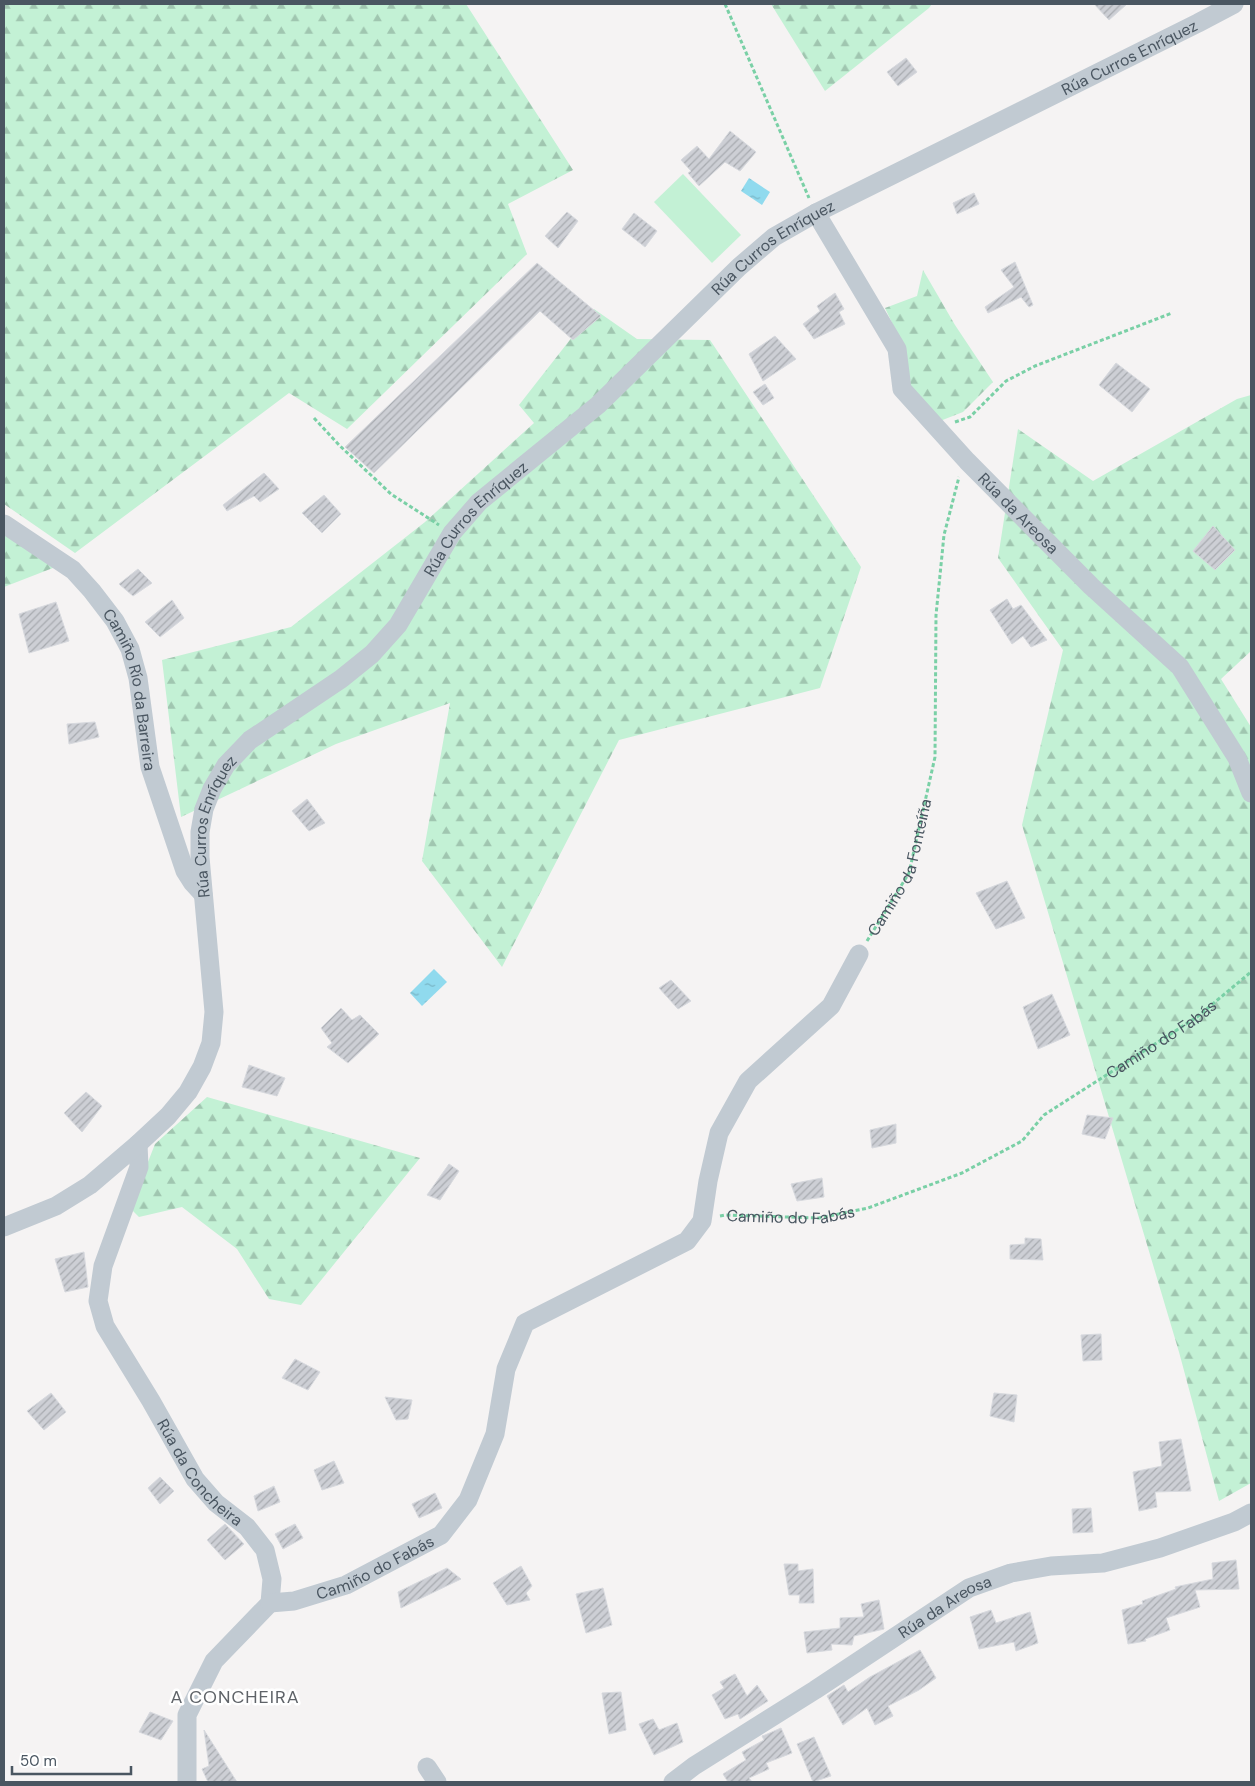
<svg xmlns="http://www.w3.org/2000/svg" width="1255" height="1786" viewBox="0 0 1255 1786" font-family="'DM Sans',sans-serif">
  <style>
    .forest { fill: url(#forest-firs) }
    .green { fill: #c3f1d5 }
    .water { fill: url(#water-ripples) }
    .building { fill: url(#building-hatch); stroke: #d7d9de }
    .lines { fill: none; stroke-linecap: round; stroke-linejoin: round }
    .path { stroke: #7ad0a6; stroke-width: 3; stroke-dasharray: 4 2.5; stroke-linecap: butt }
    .minor { stroke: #c1cad2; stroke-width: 19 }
    .labels { text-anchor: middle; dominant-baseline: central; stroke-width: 5; stroke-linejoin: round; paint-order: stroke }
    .street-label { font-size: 16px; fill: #4a5661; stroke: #fff }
    .neighbourhood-label { font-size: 18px; letter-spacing: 1px; fill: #5f6368; stroke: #fff }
  </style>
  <defs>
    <pattern id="forest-firs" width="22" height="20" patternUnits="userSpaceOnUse" patternTransform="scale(1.25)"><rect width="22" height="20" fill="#c3f1d5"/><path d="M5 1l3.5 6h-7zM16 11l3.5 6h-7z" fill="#a0c6b0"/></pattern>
    <pattern id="water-ripples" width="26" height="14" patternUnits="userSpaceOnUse" patternTransform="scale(1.25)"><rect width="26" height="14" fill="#90daee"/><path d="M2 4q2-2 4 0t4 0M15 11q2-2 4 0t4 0" fill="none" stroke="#78b4c4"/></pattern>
    <pattern id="building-hatch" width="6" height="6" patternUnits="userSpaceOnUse" patternTransform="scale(1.25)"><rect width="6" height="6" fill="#cdcfd5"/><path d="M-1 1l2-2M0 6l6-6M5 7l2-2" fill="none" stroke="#a8abb0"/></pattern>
  </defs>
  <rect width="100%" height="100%" fill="#f5f3f3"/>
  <!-- forest -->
  <g class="forest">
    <path d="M 4,4 L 466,4 L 573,170 L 508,204 L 527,254 L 347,429 L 289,393 L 75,553 L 4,504 Z"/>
    <path d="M 771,4 L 932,4 L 929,8 L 825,91 Z"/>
    <path d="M 923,270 L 955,325 L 993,382 L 963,412 L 940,421 L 910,386 L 904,348 L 885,308 L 917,296 Z"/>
    <path d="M 594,309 L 637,339 L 710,340 L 861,567 L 820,688 L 619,740 L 502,967 L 422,861 L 450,703 L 336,744 L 181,817 L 162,660 L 291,627 L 425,522 L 534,423 L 519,405 Z"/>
    <path d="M 1251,395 L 1251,651 L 1221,679 L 1251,727 L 1251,1483 L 1219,1501 L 1179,1352 L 1022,825 L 1063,650 L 998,558 L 1018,429 L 1093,481 L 1237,399 Z"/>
    <path d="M 4,528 L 58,566 L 4,587 Z"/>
    <path d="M 207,1097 L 420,1158 L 301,1305 L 269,1299 L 237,1249 L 182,1207 L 139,1217 L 130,1208 L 155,1144 Z"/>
  </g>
  <!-- green -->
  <path class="green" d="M 683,174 L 741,235 L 712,263 L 654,202 Z"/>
  <!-- water -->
  <g class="water">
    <path d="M 749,178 L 770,192 L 762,205 L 741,191 Z"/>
    <path d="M 434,969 L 447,982 L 422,1006 L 410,993 Z"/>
  </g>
  <!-- building -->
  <g class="building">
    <path d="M 1094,4 L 1127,4 L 1109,20 Z"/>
    <path d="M 906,58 L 917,72 L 898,86 L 887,72 Z"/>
    <path d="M 730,131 L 756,152 L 740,171 L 725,162 L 699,186 L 688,173 L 691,171 L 681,160 L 697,146 L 709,159 Z"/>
    <path d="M 974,193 L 979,204 L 957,214 L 953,203 Z"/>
    <path d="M 567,212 L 578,221 L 558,248 L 545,236 Z"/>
    <path d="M 634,213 L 657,231 L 645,247 L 622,229 Z"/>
    <path d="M 1015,262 L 1033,305 L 1029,307 L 1021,297 L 988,313 L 985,307 L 1014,287 L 1001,270 Z"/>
    <path d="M 537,263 L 601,316 L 573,340 L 540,311 L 374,473 L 345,447 Z"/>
    <path d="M 835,293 L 844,309 L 839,312 L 845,324 L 814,339 L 803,324 L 820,311 L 817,306 Z"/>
    <path d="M 775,336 L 796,359 L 763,381 L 749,354 Z"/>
    <path d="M 1116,363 L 1150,389 L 1132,412 L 1099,385 Z"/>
    <path d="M 765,384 L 774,398 L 763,405 L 753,392 Z"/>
    <path d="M 264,473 L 279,489 L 260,502 L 254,496 L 227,511 L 223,505 Z"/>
    <path d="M 324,495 L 341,514 L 322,533 L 302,513 Z"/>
    <path d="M 1213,526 L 1235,550 L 1215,570 L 1193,551 Z"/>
    <path d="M 138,569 L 152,583 L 133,596 L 119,584 Z"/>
    <path d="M 1007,599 L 1013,609 L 1021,605 L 1047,640 L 1031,647 L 1023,636 L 1012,644 L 990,610 Z"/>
    <path d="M 172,600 L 184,618 L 160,637 L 145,622 Z"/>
    <path d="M 56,602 L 69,641 L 29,653 L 19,614 Z"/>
    <path d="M 95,722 L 99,737 L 69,744 L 67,724 Z"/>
    <path d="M 307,799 L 325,823 L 309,831 L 292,811 Z"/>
    <path d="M 1007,881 L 1025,918 L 996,929 L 976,893 Z"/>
    <path d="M 671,980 L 691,1001 L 678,1009 L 659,988 Z"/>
    <path d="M 1052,994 L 1070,1035 L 1038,1049 L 1023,1007 Z"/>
    <path d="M 341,1008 L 352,1020 L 360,1015 L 379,1034 L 348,1063 L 327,1047 L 332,1043 L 321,1028 Z"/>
    <path d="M 249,1065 L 285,1078 L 277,1096 L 242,1087 Z"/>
    <path d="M 86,1092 L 102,1106 L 82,1132 L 64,1113 Z"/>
    <path d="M 1087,1115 L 1113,1118 L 1105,1139 L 1082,1134 Z"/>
    <path d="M 896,1124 L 896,1143 L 872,1148 L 870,1130 Z"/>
    <path d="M 449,1164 L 459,1171 L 440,1200 L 427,1195 Z"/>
    <path d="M 822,1178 L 824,1197 L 797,1201 L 791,1184 Z"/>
    <path d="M 1025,1238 L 1041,1239 L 1043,1260 L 1010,1259 L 1010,1245 L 1025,1244 Z"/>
    <path d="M 84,1252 L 88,1287 L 65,1292 L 55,1259 Z"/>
    <path d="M 1101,1334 L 1102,1360 L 1083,1361 L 1081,1335 Z"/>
    <path d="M 295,1359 L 320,1372 L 308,1390 L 282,1378 Z"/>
    <path d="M 51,1393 L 66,1412 L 44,1430 L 27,1411 Z"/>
    <path d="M 994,1393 L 1017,1395 L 1014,1422 L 990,1416 Z"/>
    <path d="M 385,1397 L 412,1400 L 408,1419 L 396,1420 Z"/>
    <path d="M 1181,1439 L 1191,1491 L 1155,1492 L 1157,1507 L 1139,1511 L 1133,1472 L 1162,1466 L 1159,1442 Z"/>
    <path d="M 334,1461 L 344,1483 L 322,1490 L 314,1470 Z"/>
    <path d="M 160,1477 L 174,1491 L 160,1504 L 148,1488 Z"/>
    <path d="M 274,1486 L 280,1502 L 258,1511 L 254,1496 Z"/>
    <path d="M 435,1493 L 442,1508 L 419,1518 L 412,1504 Z"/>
    <path d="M 1091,1508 L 1093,1532 L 1073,1533 L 1072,1509 Z"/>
    <path d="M 225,1524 L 244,1544 L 225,1560 L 207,1540 Z"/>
    <path d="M 295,1524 L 303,1538 L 283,1549 L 275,1534 Z"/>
    <path d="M 1236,1560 L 1239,1589 L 1195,1590 L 1200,1607 L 1166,1618 L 1170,1630 L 1145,1639 L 1146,1641 L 1128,1644 L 1122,1610 L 1143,1604 L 1142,1601 L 1176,1589 L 1175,1587 L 1213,1579 L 1212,1563 Z"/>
    <path d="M 784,1564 L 798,1564 L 798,1571 L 813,1569 L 814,1603 L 799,1603 L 800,1595 L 789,1595 Z"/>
    <path d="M 521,1566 L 532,1586 L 526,1593 L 530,1600 L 507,1605 L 493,1583 Z"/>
    <path d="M 447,1568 L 461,1579 L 401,1608 L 398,1592 Z"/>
    <path d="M 603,1588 L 612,1625 L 586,1633 L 576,1594 Z"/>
    <path d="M 879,1600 L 884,1629 L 854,1636 L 852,1645 L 831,1644 L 832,1650 L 807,1653 L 804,1632 L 840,1628 L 840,1618 L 864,1617 L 861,1604 Z"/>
    <path d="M 991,1610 L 996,1623 L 1030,1612 L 1038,1643 L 1016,1651 L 1014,1642 L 979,1649 L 970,1617 Z"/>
    <path d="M 920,1650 L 936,1678 L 919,1690 L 888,1706 L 893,1716 L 875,1725 L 867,1708 L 843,1725 L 827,1696 L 844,1685 L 848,1692 L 870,1677 Z"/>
    <path d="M 735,1674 L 747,1696 L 757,1685 L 768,1701 L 740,1719 L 738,1714 L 725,1719 L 712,1695 L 724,1688 L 720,1682 Z"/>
    <path d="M 621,1692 L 626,1730 L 609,1734 L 602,1693 Z"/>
    <path d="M 150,1712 L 173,1721 L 161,1740 L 139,1732 Z"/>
    <path d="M 653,1719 L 659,1730 L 677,1723 L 683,1742 L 654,1755 L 639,1724 Z"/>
    <path d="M 781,1728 L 792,1753 L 766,1763 L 769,1769 L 749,1778 L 752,1782 L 728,1782 L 723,1774 L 746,1760 L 742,1752 L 764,1740 L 762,1736 L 765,1735 Z"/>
    <path d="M 204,1730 L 237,1782 L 208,1782 L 202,1769 L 209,1766 Z"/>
    <path d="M 814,1737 L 831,1776 L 813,1782 L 797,1744 Z"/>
  </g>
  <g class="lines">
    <!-- path -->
    <g class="path">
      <path d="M 725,4 L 809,198"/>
      <path d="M 314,418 L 339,445 L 391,494 L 439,525"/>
      <path d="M 955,422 L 970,417 L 1006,381 L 1035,366 L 1172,313"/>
      <path id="s1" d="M 867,941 L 909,873 L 935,757 L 936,615 L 944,535 L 959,477"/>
      <path id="s2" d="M 720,1216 L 725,1215 L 819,1218 L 868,1208 L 962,1173 L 1022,1141 L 1044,1115 L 1197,1017 L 1251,972"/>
    </g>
    <!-- minor -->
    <g class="minor">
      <path id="s3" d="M 816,213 L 897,349 L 902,389 L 967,461 L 1091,586 L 1180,667 L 1237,758 L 1251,793"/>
      <path id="s4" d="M 4,524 L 73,570 L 92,591 L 115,621 L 130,649 L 138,678 L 150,767 L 185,871 L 192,882 L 203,894"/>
      <path id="s5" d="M 138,1144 L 139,1167 L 103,1266 L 98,1301 L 105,1326 L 151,1401 L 195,1479 L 216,1503 L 247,1527 L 265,1550 L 272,1579 L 270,1603 L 214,1661 L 187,1715 L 187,1782"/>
      <path id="s6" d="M 4,1227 L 56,1206 L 90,1185 L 138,1144 L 168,1116 L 188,1092 L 202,1067 L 211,1043 L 214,1012 L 200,857 L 200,832 L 204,809 L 212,789 L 226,765 L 250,740 L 341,679 L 372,654 L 398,625 L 452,533 L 479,502 L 598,405 L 739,267 L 774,237 L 816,213 L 1198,23 L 1234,4"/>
      <path id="s7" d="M 270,1603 L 294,1601 L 346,1585 L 441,1535 L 468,1500 L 495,1434 L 506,1369 L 525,1323 L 687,1241 L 702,1221 L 708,1181 L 719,1133 L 748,1081 L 831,1006 L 859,954"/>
      <path d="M 427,1767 L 437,1782"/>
      <path id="s8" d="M 673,1782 L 694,1766 L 815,1690 L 969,1588 L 1011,1573 L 1051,1566 L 1103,1563 L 1160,1548 L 1234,1522 L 1251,1513"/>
    </g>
  </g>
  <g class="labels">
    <!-- street labels -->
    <g class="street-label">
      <text stroke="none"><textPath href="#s6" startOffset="1736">Rúa Curros Enríquez</textPath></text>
      <text stroke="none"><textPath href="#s6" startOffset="1331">Rúa Curros Enríquez</textPath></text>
      <text stroke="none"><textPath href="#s3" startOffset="369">Rúa da Areosa</textPath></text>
      <text stroke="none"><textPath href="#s6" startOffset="926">Rúa Curros Enríquez</textPath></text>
      <text stroke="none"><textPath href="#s4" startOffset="220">Camiño Río da Barreira</textPath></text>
      <text stroke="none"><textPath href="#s6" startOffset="506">Rúa Curros Enríquez</textPath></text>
      <text stroke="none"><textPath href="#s1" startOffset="82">Camiño da Fonteíña</textPath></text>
      <text stroke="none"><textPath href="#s2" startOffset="491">Camiño do Fabás</textPath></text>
      <text stroke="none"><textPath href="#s2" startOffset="71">Camiño do Fabás</textPath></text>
      <text stroke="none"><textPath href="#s5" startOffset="365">Rúa da Concheira</textPath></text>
      <text stroke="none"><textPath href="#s7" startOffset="112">Camiño do Fabás</textPath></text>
      <text stroke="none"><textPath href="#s8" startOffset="324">Rúa da Areosa</textPath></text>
    </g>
    <!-- neighbourhood labels -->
    <g class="neighbourhood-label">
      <text x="235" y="1697">A CONCHEIRA</text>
    </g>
  </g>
  <!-- border -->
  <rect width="1255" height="1786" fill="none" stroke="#4a5661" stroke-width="10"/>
  <!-- scale -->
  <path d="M12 1766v8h119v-8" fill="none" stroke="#4a5661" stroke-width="2.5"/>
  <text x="20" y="1766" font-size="15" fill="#4a5661" stroke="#ffffff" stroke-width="4" paint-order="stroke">50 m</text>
</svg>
